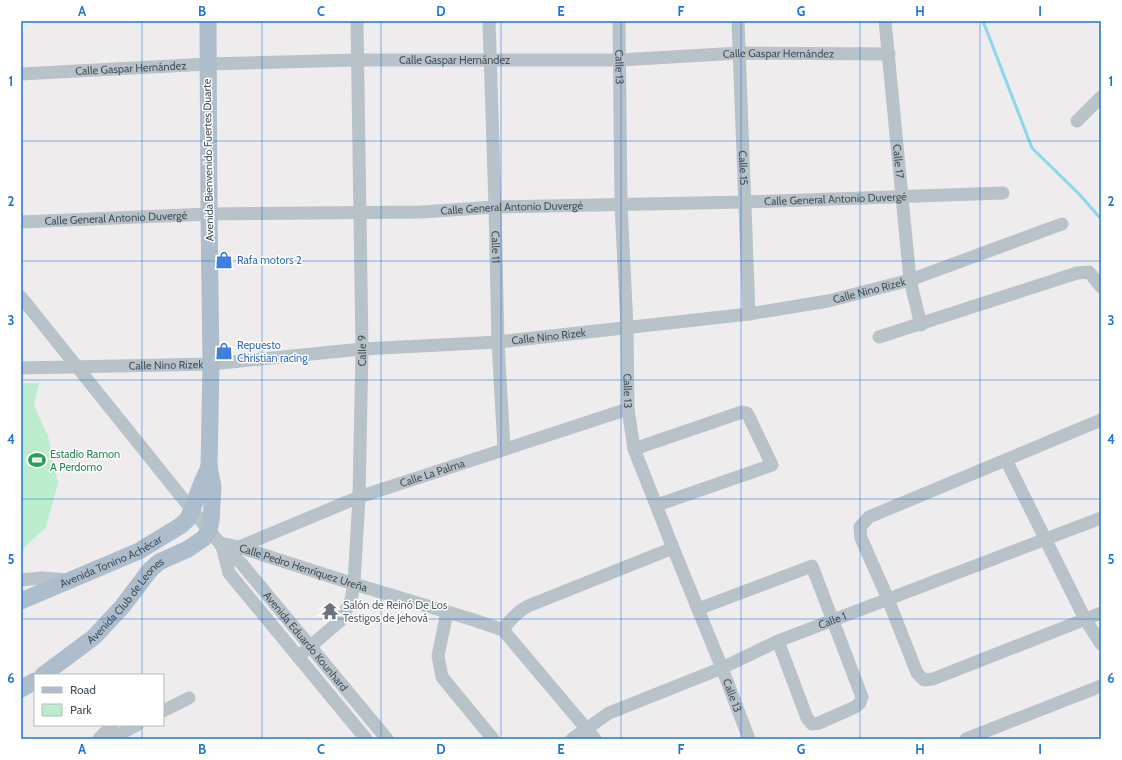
<svg xmlns="http://www.w3.org/2000/svg" width="1122" height="760" viewBox="0 0 1122 760" font-family="Cabin,sans-serif">
  <style>
    .green { fill: #bbedcd }
    .lines { fill: none; stroke-linecap: round; stroke-linejoin: round }
    .stream { stroke: #89d8e9; stroke-width: 3 }
    .minor { stroke: #b8c2c9; stroke-width: 13 }
    .major { stroke: #adbdcb; stroke-width: 17 }
    .grid { fill: none; stroke: #1d75d8; stroke-width: 1; stroke-opacity: 0.55 }
    .labels { text-anchor: middle; dominant-baseline: central; stroke-width: 3; stroke-linejoin: round; paint-order: stroke }
    .street-label { font-size: 11px; fill: #455159; stroke: #fff }
    .shop-label { font-size: 11px; fill: #366cbe; stroke: #fff; text-anchor: start }
    .leisure-label { font-size: 11px; fill: #27864d; stroke: #fff; text-anchor: start }
    .worship-label { font-size: 11px; fill: #5b616d; stroke: #fff; text-anchor: start }
    .neatline { fill: none; stroke: #1d75d8; stroke-width: 1.5 }
    .grid-label { font-size: 13px; text-anchor: middle; font-weight: bold; fill: #1d75d8 }
  </style>
  <rect width="100%" height="100%" fill="#efeced"/>
  <!-- green -->
  <path class="green" d="M 21,383 L 39,383 L 34,406 L 48,436 L 58,483 L 46,527 L 21,551 Z"/>
  <g class="lines">
    <!-- stream -->
    <path class="stream" d="M 983,21 L 1032,148 L 1080,195 L 1101,219"/>
    <!-- minor -->
    <g class="minor">
      <path id="s1" d="M 489,21 L 495,207 L 498,342 L 504,449"/>
      <path id="s2" d="M 619,21 L 621,205 L 627,327 L 628,409 L 634,449 L 673,548 L 722,668 L 749,739"/>
      <path id="s3" d="M 738,21 L 749,314"/>
      <path id="s4" d="M 885,21 L 910,280 L 921,325"/>
      <path id="s5" d="M 21,74 L 208,64 L 356,60 L 619,60 L 740,53 L 889,54"/>
      <path d="M 1077,121 L 1101,97"/>
      <path id="s6" d="M 21,222 L 209,214 L 422,212 L 495,207 L 745,202 L 1003,193"/>
      <path id="s7" d="M 21,297 L 192,510 L 222,546 L 241,563 L 387,739"/>
      <path d="M 879,337 L 1077,273 L 1089,272 L 1101,287"/>
      <path id="s8" d="M 21,368 L 211,364 L 362,349 L 498,342 L 749,314 L 828,301 L 910,280 L 1062,224"/>
      <path d="M 1101,420 L 869,517 L 860,527 L 861,538 L 888,599 L 917,673 L 924,680 L 933,679 L 1101,613"/>
      <path d="M 634,449 L 742,412 L 747,413 L 750,419 L 772,465 L 657,505"/>
      <path d="M 1006,460 L 1085,619 L 1101,644"/>
      <path id="s9" d="M 220,543 L 239,547 L 354,584 L 474,620 L 503,630 L 595,739"/>
      <path d="M 222,546 L 229,573 L 366,739"/>
      <path id="s10" d="M 239,547 L 359,497 L 628,409"/>
      <path d="M 21,580 L 42,578 L 70,580"/>
      <path d="M 698,609 L 812,566 L 862,697 L 860,703 L 855,707 L 819,723 L 812,724 L 807,718 L 778,641"/>
      <path d="M 447,612 L 438,656 L 442,677 L 493,739"/>
      <path d="M 503,630 C 510,619 517,612 528,606 L 673,548"/>
      <path id="s11" d="M 298,657 L 341,620 L 351,600 L 354,584 L 359,497 L 362,349 L 357,21"/>
      <path d="M 163,711 L 189,698"/>
      <path d="M 99,739 L 112,725"/>
      <path d="M 110,739 L 137,725"/>
      <path id="s12" d="M 572,739 L 609,713 L 722,668 L 778,641 L 1101,518"/>
      <path d="M 966,739 L 1101,686"/>
    </g>
    <!-- major -->
    <g class="major">
      <path id="s13" d="M 21,601 L 139,551 L 180,526 L 187,520 L 192,510 L 201,485 L 209,467"/>
      <path id="s14" d="M 43,675 L 94,637 L 122,607 L 150,570 L 159,562 L 188,549 L 204,538 L 209,530 L 211,521 L 213,487 L 209,467 L 211,364 L 209,214 L 208,21"/>
      <path d="M 21,689 L 35,681"/>
    </g>
  </g>
  <!-- grid -->
  <path class="grid" d="M 142,21 L 142,675M 262,21 L 262,739M 381,21 L 381,739M 501,21 L 501,739M 621,21 L 621,739M 741,21 L 741,739M 860,21 L 860,739M 980,21 L 980,739M 21,141 L 1101,141M 21,261 L 1101,261M 21,380 L 1101,380M 21,499 L 1101,499M 21,619 L 1101,619M 142,725 L 142,739"/>
  <!-- icons -->
  <defs>
    <g id="shop-bare" transform="scale(1.38)"><path d="M-5-2.5h2.3a2.7 3.5 0 0 1 5.4 0H5L5.5 6h-11ZM-1.5-2.5h3a1.5 2.3 0 0 0-3 0Z" fill="#3f7fe0" stroke="#fff" stroke-width="2.5" paint-order="stroke"/></g>
    <g id="stadium-bare" transform="scale(1.38)"><path d="M0-5a6.5 5 0 1 0 0 10a6.5 5 0 1 0 0-10ZM-3.5-1.8h7v3.6h-7Z" fill="#2e9e5b" stroke="#fff" stroke-width="2.5" paint-order="stroke"/></g>
    <g id="temple-bare" transform="scale(1.38)"><path d="M0-6L5-2H3V0L6.5 2.5H4V6H1.5V3h-3V6H-4V2.5H-6.5L-3 0V-2H-5Z" fill="#6b7280" stroke="#fff" stroke-width="2.5" paint-order="stroke"/></g>
  </defs>
  <g fill-rule="evenodd">
    <use href="#shop-bare" x="224" y="260"/>
    <use href="#shop-bare" x="224" y="351"/>
    <use href="#stadium-bare" x="37" y="460"/>
    <use href="#temple-bare" x="330" y="611"/>
  </g>
  <g class="labels">
    <!-- street labels -->
    <g class="street-label">
      <text stroke="none"><textPath href="#s5" startOffset="758">Calle Gaspar Hernández</textPath></text>
      <text stroke="none"><textPath href="#s5" startOffset="434">Calle Gaspar Hernández</textPath></text>
      <text stroke="none"><textPath href="#s2" startOffset="46">Calle 13</textPath></text>
      <text stroke="none"><textPath href="#s5" startOffset="110">Calle Gaspar Hernández</textPath></text>
      <text transform="translate(208 160) rotate(-91)">Avenida Bienvenido Fuertes Duarte</text>
      <text stroke="none"><textPath href="#s4" startOffset="141">Calle 17</textPath></text>
      <text stroke="none"><textPath href="#s3" startOffset="147">Calle 15</textPath></text>
      <text stroke="none"><textPath href="#s6" startOffset="815">Calle General Antonio Duvergé</textPath></text>
      <text stroke="none"><textPath href="#s6" startOffset="491">Calle General Antonio Duvergé</textPath></text>
      <text stroke="none"><textPath href="#s6" startOffset="95">Calle General Antonio Duvergé</textPath></text>
      <text stroke="none"><textPath href="#s1" startOffset="226">Calle 11</textPath></text>
      <text stroke="none"><textPath href="#s8" startOffset="853">Calle Nino Rizek</textPath></text>
      <text stroke="none"><textPath href="#s8" startOffset="529">Calle Nino Rizek</textPath></text>
      <text stroke="none"><textPath href="#s11" startOffset="329">Calle 9</textPath></text>
      <text stroke="none"><textPath href="#s8" startOffset="145">Calle Nino Rizek</textPath></text>
      <text stroke="none"><textPath href="#s2" startOffset="370">Calle 13</textPath></text>
      <text stroke="none"><textPath href="#s10" startOffset="207">Calle La Palma</textPath></text>
      <text stroke="none"><textPath href="#s13" startOffset="98">Avenida Tonino Achécar</textPath></text>
      <text stroke="none"><textPath href="#s9" startOffset="87">Calle Pedro Henríquez Ureña</textPath></text>
      <text stroke="none"><textPath href="#s14" startOffset="112">Avenida Club de Leones</textPath></text>
      <text stroke="none"><textPath href="#s12" startOffset="287">Calle 1</textPath></text>
      <text stroke="none"><textPath href="#s7" startOffset="447">Avenida Eduardo Kounhard</textPath></text>
      <text stroke="none"><textPath href="#s2" startOffset="694">Calle 13</textPath></text>
    </g>
    <!-- shop labels -->
    <g class="shop-label">
      <text x="237" y="260">Rafa motors 2</text>
      <text x="237" y="345">Repuesto<tspan x="237" dy="13">Christian racing</tspan></text>
    </g>
    <!-- leisure labels -->
    <g class="leisure-label">
      <text x="50" y="454">Estadio Ramon<tspan x="50" dy="13">A Perdomo</tspan></text>
    </g>
    <!-- worship labels -->
    <g class="worship-label">
      <text x="343" y="605">Salón de Reinó De Los<tspan x="343" dy="13">Testigos de Jehová</tspan></text>
    </g>
  </g>
  <!-- border -->
  <rect width="1122" height="760" fill="none" stroke="#ffffff" stroke-width="44"/>
  <!-- legend -->
  <rect x="34" y="674" width="130" height="52" fill="#ffffff" stroke="#b5b9bd"/>
  <rect x="42" y="687" width="20" height="6" fill="#adbdcb" stroke="#b5b9bd"/>
  <text x="70" y="694" font-size="12" fill="#455159">Road</text>
  <rect x="42" y="704" width="20" height="12" fill="#bbedcd" stroke="#b5b9bd"/>
  <text x="70" y="714" font-size="12" fill="#455159">Park</text>
  <rect x="22" y="22" width="1078" height="716" class="neatline"/>
  <g class="grid-label">
    <text x="82" y="16">A</text>
    <text x="202" y="16">B</text>
    <text x="321" y="16">C</text>
    <text x="441" y="16">D</text>
    <text x="561" y="16">E</text>
    <text x="681" y="16">F</text>
    <text x="801" y="16">G</text>
    <text x="920" y="16">H</text>
    <text x="1040" y="16">I</text>
    <text x="11" y="86">1</text>
    <text x="1111" y="86">1</text>
    <text x="11" y="206">2</text>
    <text x="1111" y="206">2</text>
    <text x="11" y="325">3</text>
    <text x="1111" y="325">3</text>
    <text x="11" y="444">4</text>
    <text x="1111" y="444">4</text>
    <text x="11" y="564">5</text>
    <text x="1111" y="564">5</text>
    <text x="11" y="683">6</text>
    <text x="1111" y="683">6</text>
    <text x="82" y="754">A</text>
    <text x="202" y="754">B</text>
    <text x="321" y="754">C</text>
    <text x="441" y="754">D</text>
    <text x="561" y="754">E</text>
    <text x="681" y="754">F</text>
    <text x="801" y="754">G</text>
    <text x="920" y="754">H</text>
    <text x="1040" y="754">I</text>
  </g>
</svg>
